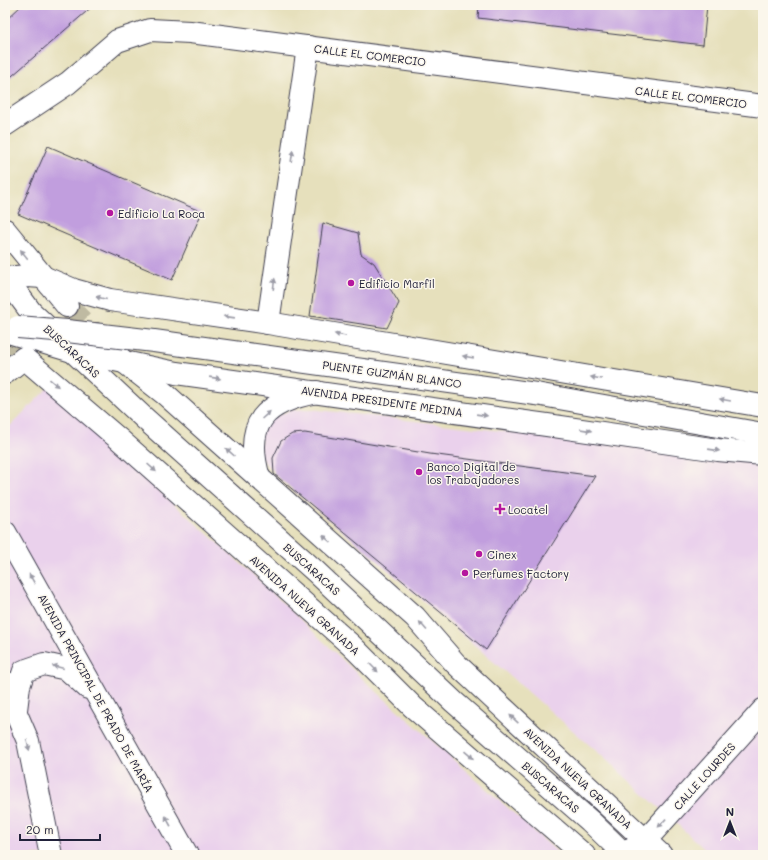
<svg xmlns="http://www.w3.org/2000/svg" width="768" height="860" viewBox="0 0 768 860" font-family="Mali,sans-serif">
  <style>
    .built { fill: #ead1ec }
    .building { fill: #c19ede }
    .lines { fill: none; stroke-linecap: round; stroke-linejoin: round }
    .major-tunnel { stroke: #bfbaa2; stroke-width: 22; stroke-dasharray: 22 11; stroke-linecap: butt }
    .minor-casing { stroke: #3f3e4e; stroke-width: 24 }
    .major-casing { stroke: #3f3e4e; stroke-width: 24 }
    .minor { stroke: #fff; stroke-width: 22 }
    .major { stroke: #fff; stroke-width: 22 }
    .minor-bridge-casing { stroke: #3f3e4e; stroke-width: 24; stroke-linecap: butt }
    .minor-bridge { stroke: #fff; stroke-width: 22 }
    .oneway { fill: #9c9ca7 }
    .poi-dot { fill: #b5179e; stroke: #fbf7ec; stroke-width: 1.5 }
    .labels { text-anchor: middle; dominant-baseline: central; stroke-width: 3; stroke-linejoin: round; paint-order: stroke }
    .street-label { font-size: 11px; fill: #22223b; stroke: #fbf7ec }
    .poi-label { font-size: 11px; fill: #22223b; stroke: #fbf7ec; text-anchor: start }
  </style>
  <rect width="100%" height="100%" fill="#fbf7ec"/>
  <filter id="ink" filterUnits="userSpaceOnUse"><feTurbulence type="fractalNoise" baseFrequency=".025" numOctaves="2"/><feDisplacementMap in="SourceGraphic" scale="8" xChannelSelector="R" yChannelSelector="G"/><feConvolveMatrix kernelMatrix="1 2 1 2 8 2 1 2 1" color-interpolation-filters="sRGB"/></filter>
  <filter id="wash" filterUnits="userSpaceOnUse"><feTurbulence type="fractalNoise" baseFrequency=".012" numOctaves="4" result="noise"/><feDisplacementMap in="SourceGraphic" scale="16" xChannelSelector="R" yChannelSelector="G"/><feGaussianBlur stdDeviation="0.9" result="paint"/><feColorMatrix in="noise" values="0 0 0 0 0 0 0 0 0 0 0 0 0 0 0 0 0 1.4 0 .05"/><feComposite in="paint" operator="in"/></filter>
  <g filter="url(#wash)">
    <rect width="100%" height="100%" fill="#e6e0bc"/>
    <!-- built -->
    <g class="built">
      <path d="M 49,387 L 128,463 L 260,581 L 368,684 L 561,855 L 5,855 L 5,431 Z"/>
      <path d="M 310,409 L 763,461 L 763,855 L 711,855 L 601,755 L 267,465 L 259,455 L 262,430 L 274,417 L 291,410 Z"/>
    </g>
    <g id="blocks">
      <!-- building -->
      <g class="building">
        <path d="M 22,5 L 94,5 L 5,82 L 5,21 Z"/>
        <path d="M 479,5 L 707,5 L 703,45 L 478,18 Z"/>
        <path d="M 48,146 L 202,212 L 172,280 L 18,214 Z"/>
        <path d="M 323,223 L 358,233 L 361,254 L 374,263 L 399,303 L 387,328 L 310,316 Z"/>
        <path d="M 305,433 L 430,454 L 595,476 L 486,650 L 274,474 L 273,458 L 281,441 L 292,434 Z"/>
      </g>
    </g>
  </g>
  <g filter="url(#ink)">
    <use href="#blocks" fill-opacity="0" stroke="#3f3e4e" stroke-width="1"/>
    <g class="lines">
      <!-- major-tunnel -->
      <g class="major-tunnel">
        <path d="M 67,306 L 95,334"/>
        <path d="M 5,342 L 24,358"/>
      </g>
      <!-- minor casing -->
      <g class="minor-casing">
        <g id="minor">
          <path d="M 5,125 L 68,83 L 117,41 L 150,30 L 190,32 L 763,106"/>
          <path d="M 5,277 L 31,312 L 143,417 L 315,571 L 454,702 L 590,821 L 625,855"/>
          <path d="M 5,278 L 27,276 L 43,277 L 74,290 L 110,300 L 268,323 L 763,406"/>
          <path d="M 268,323 L 308,47"/>
          <path d="M 5,331 L 72,351 L 176,373 L 547,425 L 718,450 L 763,454"/>
          <path d="M 5,373 L 24,358"/>
          <path d="M 536,394 L 763,434"/>
          <path d="M 5,532 L 187,855"/>
          <path d="M 5,682 L 16,713 L 28,741 L 51,855"/>
          <path d="M 16,710 L 19,686 L 24,671 L 44,664 L 67,669 L 88,688"/>
          <path d="M 629,851 L 645,841 L 763,710"/>
        </g>
      </g>
      <!-- major casing -->
      <g class="major-casing">
        <g id="major">
          <path d="M 5,230 L 67,306"/>
          <path d="M 95,334 L 123,361 L 165,394 L 415,617 L 455,663 L 661,855"/>
          <path d="M 24,358 L 120,440 L 352,646 L 413,707 L 584,855"/>
          <path d="M 259,478 C 243,422 265,402 317,392"/>
        </g>
      </g>
      <!-- minor -->
      <use href="#minor" class="minor"/>
      <!-- major -->
      <use href="#major" class="major"/>
      <!-- minor-bridge casing -->
      <g class="minor-bridge-casing">
        <path id="minor-bridge" d="M 18,327 L 67,331 L 154,341 L 536,394"/>
      </g>
      <!-- minor-bridge -->
      <use href="#minor-bridge" class="minor-bridge"/>
    </g>
    <!-- one-way arrows -->
    <defs><path id="oneway-solid" d="M-6-.8H1V-3.2L6.5 0L1 3.2V.8H-6Z"/></defs>
    <g class="oneway">
      <use href="#oneway-solid" transform="translate(292 156) rotate(-82)"/>
      <use href="#oneway-solid" transform="translate(24 254) rotate(-129)"/>
      <use href="#oneway-solid" transform="translate(274 284) rotate(-82)"/>
      <use href="#oneway-solid" transform="translate(101 298) rotate(-165)"/>
      <use href="#oneway-solid" transform="translate(229 317) rotate(-172)"/>
      <use href="#oneway-solid" transform="translate(340 335) rotate(-170)"/>
      <use href="#oneway-solid" transform="translate(468 357) rotate(-170)"/>
      <use href="#oneway-solid" transform="translate(215 378) rotate(8)"/>
      <use href="#oneway-solid" transform="translate(596 378) rotate(-170)"/>
      <use href="#oneway-solid" transform="translate(54 383) rotate(41)"/>
      <use href="#oneway-solid" transform="translate(725 400) rotate(-170)"/>
      <use href="#oneway-solid" transform="translate(266 415) rotate(-42)"/>
      <use href="#oneway-solid" transform="translate(482 415) rotate(8)"/>
      <use href="#oneway-solid" transform="translate(586 430) rotate(9)"/>
      <use href="#oneway-solid" transform="translate(714 450) rotate(8)"/>
      <use href="#oneway-solid" transform="translate(230 452) rotate(-138)"/>
      <use href="#oneway-solid" transform="translate(152 468) rotate(42)"/>
      <use href="#oneway-solid" transform="translate(327 539) rotate(-138)"/>
      <use href="#oneway-solid" transform="translate(32 579) rotate(-120)"/>
      <use href="#oneway-solid" transform="translate(423 626) rotate(-131)"/>
      <use href="#oneway-solid" transform="translate(58 667) rotate(-166)"/>
      <use href="#oneway-solid" transform="translate(374 668) rotate(45)"/>
      <use href="#oneway-solid" transform="translate(514 719) rotate(-137)"/>
      <use href="#oneway-solid" transform="translate(28 745) rotate(76)"/>
      <use href="#oneway-solid" transform="translate(469 755) rotate(41)"/>
      <use href="#oneway-solid" transform="translate(168 821) rotate(-119)"/>
      <use href="#oneway-solid" transform="translate(662 823) rotate(133)"/>
    </g>
  </g>
  <!-- markers -->
  <g class="poi-dot">
    <circle cx="110" cy="213" r="4"/>
    <circle cx="351" cy="283" r="4"/>
    <circle cx="419" cy="472" r="4"/>
    <path d="M498 503h4v4h4v4h-4v4h-4v-4h-4v-4h4z"/>
    <circle cx="479" cy="554" r="4"/>
    <circle cx="465" cy="573" r="4"/>
  </g>
  <g class="labels">
    <!-- street labels -->
    <g class="street-label">
      <text transform="translate(370 55) rotate(7)">CALLE EL COMERCIO</text>
      <text transform="translate(691 97) rotate(7)">CALLE EL COMERCIO</text>
      <text transform="translate(72 351) rotate(43)">BUSCARACAS</text>
      <text transform="translate(392 374) rotate(8)">PUENTE GUZMÁN BLANCO</text>
      <text transform="translate(382 401) rotate(8)">AVENIDA PRESIDENTE MEDINA</text>
      <text transform="translate(312 569) rotate(42)">BUSCARACAS</text>
      <text transform="translate(305 605) rotate(42)">AVENIDA NUEVA GRANADA</text>
      <text transform="translate(96 693) rotate(61)">AVENIDA PRINCIPAL DE PRADO DE MARÍA</text>
      <text transform="translate(704 776) rotate(-48)">CALLE LOURDES</text>
      <text transform="translate(578 778) rotate(43)">AVENIDA NUEVA GRANADA</text>
      <text transform="translate(551 787) rotate(41)">BUSCARACAS</text>
    </g>
    <!-- poi labels -->
    <g class="poi-label">
      <text x="118" y="213">Edificio La Roca</text>
      <text x="359" y="283">Edificio Marfil</text>
      <text x="427" y="466">Banco Digital de<tspan x="427" dy="13">los Trabajadores</tspan></text>
      <text x="508" y="509">Locatel</text>
      <text x="487" y="554">Cinex</text>
      <text x="473" y="573">Perfumes Factory</text>
    </g>
  </g>
  <!-- margin -->
  <rect width="768" height="860" fill="none" stroke="#fbf7ec" stroke-width="20"/>
  <!-- north arrow -->
  <g transform="translate(730 822)" stroke="#fbf7ec" stroke-width="3" paint-order="stroke">
  <path d="M0-3L7 15L0 10L-7 15Z" fill="#22223b"/>
  <text y="-6" font-size="11" font-weight="bold" text-anchor="middle" fill="#22223b">N</text>
  </g>
  <!-- scale -->
  <path d="M20 834v6h80v-6" fill="none" stroke="#22223b" stroke-width="2"/>
  <text x="26" y="834" font-size="12" fill="#22223b" stroke="#fbf7ec" stroke-width="3" paint-order="stroke">20 m</text>
</svg>
